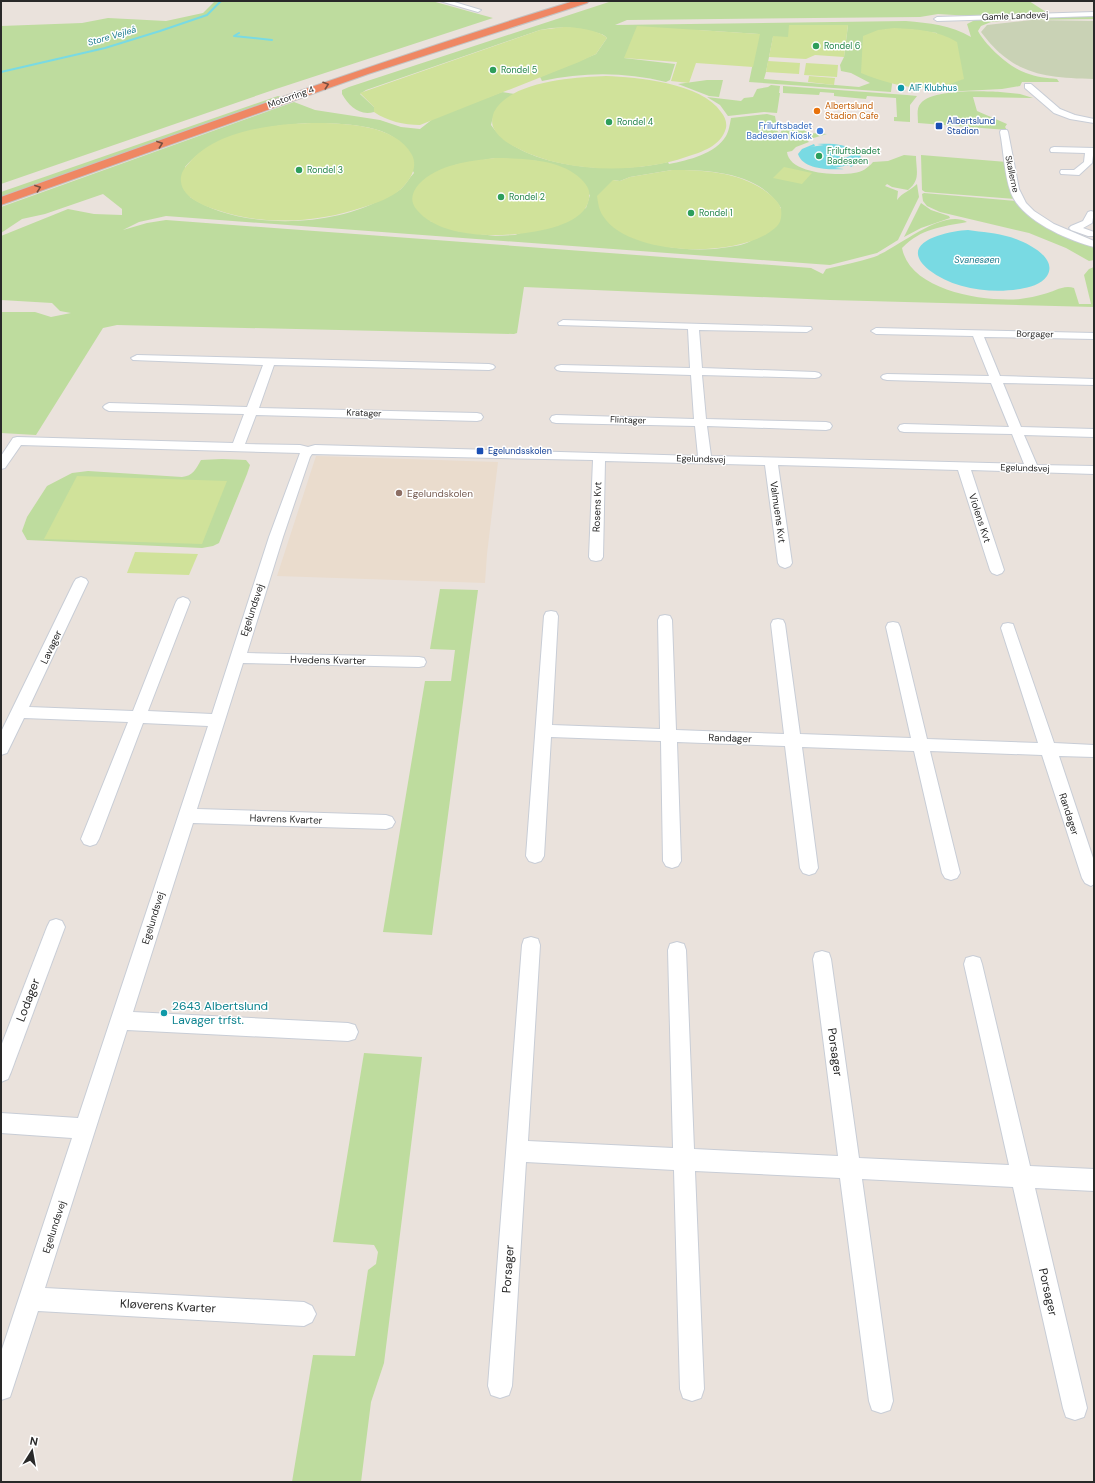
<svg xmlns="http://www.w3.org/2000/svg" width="1095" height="1483" viewBox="0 0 1095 1483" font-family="'DM Sans',sans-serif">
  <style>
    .education { fill: #eadccd }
    .green { fill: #bedc9e; fill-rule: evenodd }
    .cemetery { fill: #c9d2b5 }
    .pitch { fill: #d0e29a }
    .water { fill: #79dae3 }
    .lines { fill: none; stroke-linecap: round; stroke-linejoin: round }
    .stream { stroke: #79dae3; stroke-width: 2 }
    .minor-casing { stroke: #c8cdd6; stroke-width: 2 }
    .highway-casing { stroke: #c3c3c3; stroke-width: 2 }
    .minor { fill: #fff; fill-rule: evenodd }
    .highway { fill: #ef8763; fill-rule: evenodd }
    .oneway { stroke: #784f40 }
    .leisure-dot { fill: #2e9e5b; stroke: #fff; stroke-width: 1.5 }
    .culture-dot { fill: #0f9aa8; stroke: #fff; stroke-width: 1.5 }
    .food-dot { fill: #e8710a; stroke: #fff; stroke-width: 1.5 }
    .transit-dot { fill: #1a4fb4; stroke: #fff; stroke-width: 1.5 }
    .shop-dot { fill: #3f7fe0; stroke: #fff; stroke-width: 1.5 }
    .education-dot { fill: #8d6e63; stroke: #fff; stroke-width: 1.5 }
    .labels { text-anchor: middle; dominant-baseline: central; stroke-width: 3; stroke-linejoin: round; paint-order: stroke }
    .far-street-label { font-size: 9px; fill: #292929; stroke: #fff }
    .far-water-label { font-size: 9px; font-style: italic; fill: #1a7a8d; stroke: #fff }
    .far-leisure-label { font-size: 9px; fill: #27864d; stroke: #fff; text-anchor: start }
    .far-culture-label { font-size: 9px; fill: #0d838f; stroke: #fff; text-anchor: start }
    .far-food-label { font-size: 9px; fill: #c56008; stroke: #fff; text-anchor: start }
    .far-transit-label { font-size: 9px; fill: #164399; stroke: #fff; text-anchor: start }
    .far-shop-label { font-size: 9px; fill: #366cbe; stroke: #fff; text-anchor: end }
    .education-label { font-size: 10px; fill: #785e54; stroke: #fff; text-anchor: start }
    .street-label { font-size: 10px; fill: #292929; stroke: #fff }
    .near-street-label { font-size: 12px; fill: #292929; stroke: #fff }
    .near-culture-label { font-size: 12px; fill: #0d838f; stroke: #fff; text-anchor: start }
  </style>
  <rect width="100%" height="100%" fill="#eae2dc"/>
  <!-- education -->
  <path class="education" d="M 316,456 L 498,462 L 487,554 L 485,583 L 277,576 Z"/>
  <!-- green -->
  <g class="green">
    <path d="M 215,1 L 432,1 L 493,18 L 276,89 L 1,184 L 1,26 L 82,23 L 108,18 L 166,21 L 203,13 Z"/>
    <path d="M 612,1 L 1029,1 L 1046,12 L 971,16 L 938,14 L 920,17 L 627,20 L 615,25 L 906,21 C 929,23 951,25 971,37 L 967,24 L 977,19 L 1094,16 L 1094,19 L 1010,20 L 991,22 L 981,26 L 978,31 C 986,46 1010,68 1026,73 C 1036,77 1047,78 1057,79 L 1059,82 L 1022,82 L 1020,86 L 1002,89 L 943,92 L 934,87 L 941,87 L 937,33 L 907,29 L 885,29 L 892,84 L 891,92 L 749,82 L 759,34 L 697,30 L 624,58 L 675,64 L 670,80 L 666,82 C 625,72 584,72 542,81 L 540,77 L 596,54 L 607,38 C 604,34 598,33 593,32 C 575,27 559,26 540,30 L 366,90 L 360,94 L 374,107 L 374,112 C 359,116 349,106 342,94 L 342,90 L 349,87 ZM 848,25 L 844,57 L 840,65 L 841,71 L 851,73 L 870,83 L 859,87 L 764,79 L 766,72 L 773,37 L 788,37 Z"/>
    <path d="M 707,80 L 723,80 L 719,97 L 709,96 L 678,84 Z"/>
    <path d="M 771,85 L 780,86 L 779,93 L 780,93 L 777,113 L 764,112 L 728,116 L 720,105 L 707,97 L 741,101 L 744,98 L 753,97 L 757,89 L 768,87 Z"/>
    <path d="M 783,86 L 907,95 L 917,96 L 910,105 L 910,122 L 894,121 L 894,117 L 897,117 L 896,98 L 867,96 L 866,99 L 834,96 L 834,93 L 820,92 L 819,95 L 783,93 Z"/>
    <path d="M 502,92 L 515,94 C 502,101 494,110 491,125 C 523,171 619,174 668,162 L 669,164 C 689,160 715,154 726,136 C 729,131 730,123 731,118 L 767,114 L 775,116 L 778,133 L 781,132 L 782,127 L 798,127 L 809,133 L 827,134 L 807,140 L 809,142 L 796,147 L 792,151 L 787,152 C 789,174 838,176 854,173 C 862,172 868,168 873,162 L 888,161 L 904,155 L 916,156 C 916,170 921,180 908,190 L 892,187 L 887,184 L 885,186 L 898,191 L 897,200 C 903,192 910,191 917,184 L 919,197 L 898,240 L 877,253 L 830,265 L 166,216 L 139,222 L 123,230 L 147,223 L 166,220 L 811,268 L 823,274 L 826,269 C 842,265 858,262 874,257 C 897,249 942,208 967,222 C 941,227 922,228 902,248 C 910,291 984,302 1020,299 C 1028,298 1037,296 1044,294 C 1053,292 1064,284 1074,288 L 1079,304 L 1091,304 L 1084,275 L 1089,269 L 1094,267 L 1094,307 L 830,300 L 524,287 L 517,333 L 514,334 L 117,325 L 103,328 L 36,435 L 1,433 L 1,312 L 35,312 L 51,317 L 71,313 L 60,311 L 52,303 L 1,300 L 1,236 L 68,209 L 94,214 L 122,215 L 122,209 L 103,194 L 45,214 L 22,219 L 1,233 L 1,207 L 294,102 L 315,110 L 380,120 L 401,127 L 420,129 L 434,118 ZM 312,123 C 335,123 380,124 397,140 C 403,145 410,165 414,173 C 409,178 407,183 402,188 C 398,192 390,195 384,198 C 332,228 240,230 190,197 L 185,167 C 215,132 270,125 312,123 ZM 495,158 L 538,161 L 590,195 L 586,208 L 515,235 L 495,236 L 457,231 L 430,221 L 429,177 L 455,165 ZM 672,170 C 710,170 759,172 781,208 C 772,217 762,233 752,240 C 747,244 736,246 729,247 C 694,253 660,248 627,235 L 613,180 L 620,181 L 630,177 Z"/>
    <path d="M 1000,92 L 1020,94 L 1033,98 L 973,97 L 977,111 L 1007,124 L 1005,127 L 1007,130 L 918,123 C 918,116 916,108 921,103 C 933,89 983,91 1000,92 Z"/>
    <path d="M 278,96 L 282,97 L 1,198 L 1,192 Z"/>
    <path d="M 921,155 L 1007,162 L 1015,199 L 925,192 L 922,190 Z"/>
    <path d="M 924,193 L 1016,201 L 1030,216 L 1094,247 L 1094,260 L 1089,261 L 1066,248 L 1029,233 L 940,212 L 927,206 L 923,201 L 922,194 Z"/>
    <path d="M 921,203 L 931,210 L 949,216 L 950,218 L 921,228 L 904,237 Z"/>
    <path d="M 222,459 L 246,460 L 250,465 L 247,474 L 219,543 L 213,546 L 202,548 L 27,540 L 22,531 L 27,517 L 47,486 L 72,473 L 88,471 L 182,477 C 193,476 196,469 201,460 Z"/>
    <path d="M 440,589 L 478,590 L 432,935 L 383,932 L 425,681 L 451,681 L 455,650 L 430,649 Z"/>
    <path d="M 364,1053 L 422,1057 L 384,1363 L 371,1402 L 361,1482 L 292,1482 L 313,1355 L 355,1356 L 368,1270 L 376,1264 L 378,1252 L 374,1245 L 333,1242 Z"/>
  </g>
  <!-- cemetery -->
  <path class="cemetery" d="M 1032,20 L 1094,21 L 1094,79 C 1044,78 1013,75 981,32 L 987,25 Z"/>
  <!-- pitch -->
  <g class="pitch">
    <path d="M 789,25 L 848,25 L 844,57 L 815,55 L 806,59 L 769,57 L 773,36 L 788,37 Z"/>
    <path d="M 637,26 L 760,34 L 753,67 L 696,63 L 689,83 L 671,81 L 677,62 L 624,58 Z"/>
    <path d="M 564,27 C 574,27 600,30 607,38 L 596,54 L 579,62 L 420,125 C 404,125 387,121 374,112 L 374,107 L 360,93 L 540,30 Z"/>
    <path d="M 894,28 C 915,29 938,30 957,42 L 964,79 C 956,81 948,86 940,87 C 914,91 885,83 861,73 L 863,36 L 878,30 Z"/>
    <path d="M 768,61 L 800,63 L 799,74 L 766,72 Z"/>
    <path d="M 806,63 L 838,65 L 837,77 L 804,75 Z"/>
    <path d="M 606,76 C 637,77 702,83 721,112 C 725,117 727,122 726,128 C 721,146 702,152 686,157 C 637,174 564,173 517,148 C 509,144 499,138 494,129 C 491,124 492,117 494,112 C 510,81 575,77 606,76 Z"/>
    <path d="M 809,76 L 835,78 L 834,85 L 808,82 Z"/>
    <path d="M 312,123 C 343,123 396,124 412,155 C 418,167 411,179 401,189 C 391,198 376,203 364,207 C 317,223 264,226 217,210 C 204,206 183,198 181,182 C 180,174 184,168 189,163 C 216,130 273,124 312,123 Z"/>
    <path d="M 495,158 C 521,158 562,159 581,179 C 589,187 591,192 588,203 C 584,215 569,222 558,226 C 521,238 444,243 417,210 C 409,201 412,192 419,184 C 438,164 470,161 495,158 Z"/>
    <path d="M 784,167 L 812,173 L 802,184 L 773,178 Z"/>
    <path d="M 672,170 C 705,170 741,172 768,193 C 773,197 779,202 781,209 C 782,216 781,224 775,228 C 741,259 629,257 603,216 C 599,210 598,203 597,196 L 613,180 L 620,181 L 630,177 Z"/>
    <path d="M 77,476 L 227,481 L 202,544 L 44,539 Z"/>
    <path d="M 135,552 L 198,554 L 189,575 L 127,573 Z"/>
  </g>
  <!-- water -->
  <g class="water">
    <path d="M 814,144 L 815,146 L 810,147 L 824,145 L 817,144 C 830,143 845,144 857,151 C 850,152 844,150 838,151 L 836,154 C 840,158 846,158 850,156 L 851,153 L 858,152 L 861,157 L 861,161 L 851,167 L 849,165 L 835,168 L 844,169 C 831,170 803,170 798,154 L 802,149 Z"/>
    <path d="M 968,230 C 982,232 997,233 1010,237 C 1024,241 1059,257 1047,276 C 1041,285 1029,287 1020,289 C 991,294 953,289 929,270 C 895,242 948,231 968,230 Z"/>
  </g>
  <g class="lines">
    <!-- stream -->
    <g class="stream">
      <path d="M 239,33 L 234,36 L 272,40"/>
      <path d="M 1,72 L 105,48 L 160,31 L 207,15 L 221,1"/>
    </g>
    <!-- minor casing -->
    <g class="minor-casing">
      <g id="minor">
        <path d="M 440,1 L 451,1 L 481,10 L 478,12 Z"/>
        <path d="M 1094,12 L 1094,16 L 937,21 L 934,19 L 937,17 Z"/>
        <path d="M 1025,84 L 1031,84 L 1060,109 L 1075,115 L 1094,119 L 1094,123 L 1070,119 L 1054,113 L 1025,88 Z"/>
        <path d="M 1001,130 L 1007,130 L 1008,132 L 1019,189 L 1026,203 L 1034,211 L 1054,224 L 1094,241 L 1094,247 C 1067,240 1021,220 1011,193 C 1004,174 1004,152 1000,132 Z"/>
        <path d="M 1054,147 L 1094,148 L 1092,163 L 1079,175 L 1061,174 L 1060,172 L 1061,170 L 1074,170 L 1084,162 L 1085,153 L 1051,152 L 1050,150 L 1051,148 Z"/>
        <path d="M 1091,211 L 1094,212 L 1092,223 L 1083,228 L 1094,232 L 1094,236 L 1088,236 L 1071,230 L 1069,228 L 1071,226 L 1083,221 L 1088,212 Z"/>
        <path d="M 563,320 L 811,327 L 812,329 L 807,332 L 699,330 L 702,368 L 815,372 L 819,373 L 821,375 L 819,377 L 815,378 L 702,375 L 706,419 L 826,422 L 830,423 L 832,426 L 830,429 L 826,430 L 707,426 L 711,456 L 1024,464 L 1012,434 L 904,432 L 900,431 L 898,428 L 900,425 L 904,424 L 1009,427 L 991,383 L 887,380 L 883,379 L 881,377 L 883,375 L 887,374 L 989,376 L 973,336 L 876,334 L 871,331 L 876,328 L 1094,333 L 1094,339 L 984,337 L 1000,376 L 1094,379 L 1094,385 L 1003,383 L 1021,427 L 1094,429 L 1094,437 L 1024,435 L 1037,465 L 1094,466 L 1094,474 L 971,470 L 1004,570 L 1002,573 L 997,575 L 992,573 L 990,570 L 958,470 L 778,465 L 792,563 L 790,566 L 785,568 L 780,566 L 778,563 L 765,465 L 605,461 L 603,557 L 601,560 L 596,561 L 591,560 L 589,557 L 593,460 L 312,454 L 310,457 L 283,537 L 247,653 L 419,657 L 424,658 L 426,662 L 424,666 L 419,667 L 243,663 L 197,809 L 386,815 L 392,817 L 395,822 L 392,827 L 386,829 L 193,823 L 133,1012 L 348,1023 L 355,1025 L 358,1032 L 355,1039 L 348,1041 L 127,1030 L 45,1288 L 304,1302 L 312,1306 L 316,1314 L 312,1322 L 304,1326 L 38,1311 L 13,1388 L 10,1397 L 1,1400 L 1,1352 L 72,1138 L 1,1133 L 1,1113 L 78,1118 L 208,726 L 143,723 L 99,839 L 96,844 L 90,846 L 84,844 L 81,839 L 128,722 L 24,718 L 7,753 L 1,755 L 1,732 L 74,582 L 76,579 L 81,577 L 86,579 L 88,582 L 29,707 L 133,711 L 176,602 L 178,599 L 183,597 L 188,599 L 190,602 L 148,711 L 212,714 L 269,537 L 300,453 L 21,445 L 5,468 L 1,469 L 1,456 L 13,438 L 17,437 L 233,443 L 244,414 L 109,411 L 105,409 L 103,407 L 105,405 L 109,403 L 247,407 L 263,365 L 133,360 L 131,358 L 137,355 L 489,364 L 493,365 L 495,367 L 493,369 L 489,370 L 274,365 L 259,408 L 477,413 L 481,414 L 483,417 L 481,420 L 477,421 L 256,415 L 245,444 L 300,445 L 308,447 L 315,445 L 698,456 L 695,426 L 556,423 L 552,422 L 550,419 L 552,416 L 556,415 L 694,419 L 691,375 L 561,371 L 557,370 L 555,368 L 557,366 L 561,365 L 690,368 L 688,329 L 559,325 L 558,323 Z"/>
        <path d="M 551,611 L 556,612 L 558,616 L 552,725 L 660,729 L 658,620 L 660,616 L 665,615 L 670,616 L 672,620 L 676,730 L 784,734 L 771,624 L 773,620 L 778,619 L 783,620 L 785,624 L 800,734 L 911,738 L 886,627 L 888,623 L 893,622 L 898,623 L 900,627 L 927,739 L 1038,743 L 1001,628 L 1003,624 L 1008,623 L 1013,624 L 1054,743 L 1094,745 L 1094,757 L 1059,756 L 1094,861 L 1094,884 L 1091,886 L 1085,883 L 1082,878 L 1042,755 L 930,751 L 960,873 L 957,878 L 951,880 L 945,878 L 942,873 L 914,751 L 802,747 L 818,868 L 815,873 L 809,875 L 803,873 L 800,868 L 785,746 L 677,742 L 681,861 L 678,866 L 672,868 L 666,866 L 663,861 L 661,741 L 551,737 L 544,856 L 541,861 L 535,863 L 529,861 L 526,856 L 544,616 L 546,612 Z"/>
        <path d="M 56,919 L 62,921 L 65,927 L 11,1072 L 8,1079 L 1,1082 L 1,1046 L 47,927 L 50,921 Z"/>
        <path d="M 531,937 L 538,939 L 540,945 L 528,1141 L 673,1148 L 668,950 L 670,944 L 677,942 L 684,944 L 686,950 L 694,1149 L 838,1156 L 813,959 L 815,953 L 822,951 L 829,953 L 831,959 L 859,1158 L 1009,1165 L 964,964 L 966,958 L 973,956 L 980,958 L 982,964 L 1030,1166 L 1094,1169 L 1094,1191 L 1035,1188 L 1087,1408 L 1084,1417 L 1075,1420 L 1066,1417 L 1063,1408 L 1013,1187 L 862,1179 L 893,1401 L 890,1410 L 881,1413 L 872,1410 L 869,1401 L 840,1178 L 695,1171 L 704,1389 L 701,1398 L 692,1401 L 683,1398 L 680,1389 L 674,1170 L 526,1162 L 512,1386 L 509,1395 L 500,1398 L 491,1395 L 488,1386 L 522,945 L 524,939 Z"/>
      </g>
    </g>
    <!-- highway casing -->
    <g class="highway-casing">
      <path id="highway" d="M 574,1 L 589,1 L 587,3 L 368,74 L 1,205 L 1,197 C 191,129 381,60 574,1 Z"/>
    </g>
    <!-- minor -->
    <use href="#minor" class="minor"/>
    <!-- highway -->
    <use href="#highway" class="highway"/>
  </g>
  <!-- one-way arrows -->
  <defs><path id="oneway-chevron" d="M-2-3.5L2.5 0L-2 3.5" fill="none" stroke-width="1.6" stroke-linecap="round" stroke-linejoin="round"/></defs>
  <g class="oneway">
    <use href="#oneway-chevron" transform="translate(326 85) rotate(-19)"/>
    <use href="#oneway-chevron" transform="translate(160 144) rotate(-20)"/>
    <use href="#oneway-chevron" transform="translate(38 188) rotate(-20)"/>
  </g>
  <!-- markers -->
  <g class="leisure-dot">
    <circle cx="816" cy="46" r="4"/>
    <circle cx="493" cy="70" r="4"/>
    <circle cx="609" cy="122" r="4"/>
    <circle cx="819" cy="156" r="4"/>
    <circle cx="299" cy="170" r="4"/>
    <circle cx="501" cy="197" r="4"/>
    <circle cx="691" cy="213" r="4"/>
  </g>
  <g class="culture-dot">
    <circle cx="901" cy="88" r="4"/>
    <circle cx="164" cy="1013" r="4"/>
  </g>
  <circle class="food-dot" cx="817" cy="111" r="4"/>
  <g class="transit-dot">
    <rect x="935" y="122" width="8" height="8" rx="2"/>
    <rect x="476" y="447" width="8" height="8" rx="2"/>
  </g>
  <circle class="shop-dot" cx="820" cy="131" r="4"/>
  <circle class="education-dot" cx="399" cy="493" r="4"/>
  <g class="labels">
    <!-- far-street labels -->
    <g class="far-street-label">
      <text transform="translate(1015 16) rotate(-2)">Gamle Landevej</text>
      <text transform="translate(291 97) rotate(-20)">Motorring 4</text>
      <text transform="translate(1012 174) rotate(78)">Skallerne</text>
      <text transform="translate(1035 334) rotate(1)">Borgager</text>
      <text transform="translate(364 413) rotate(2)">Kratager</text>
      <text transform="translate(628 420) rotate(2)">Flintager</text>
      <text transform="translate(701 459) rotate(2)">Egelundsvej</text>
      <text transform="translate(1025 468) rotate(2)">Egelundsvej</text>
    </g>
    <!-- far-water labels -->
    <g class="far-water-label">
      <text transform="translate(112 36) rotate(-16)">Store Vejleå</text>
      <text x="977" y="260">Svanesøen</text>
    </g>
    <!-- far-leisure labels -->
    <g class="far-leisure-label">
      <text x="824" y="46">Rondel 6</text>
      <text x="501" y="70">Rondel 5</text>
      <text x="617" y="122">Rondel 4</text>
      <text x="827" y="151">Friluftsbadet<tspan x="827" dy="10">Badesøen</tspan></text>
      <text x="307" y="170">Rondel 3</text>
      <text x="509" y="197">Rondel 2</text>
      <text x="699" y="213">Rondel 1</text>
    </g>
    <!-- far-culture labels -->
    <g class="far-culture-label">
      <text x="909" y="88">AIF Klubhus</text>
    </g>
    <!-- far-food labels -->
    <g class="far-food-label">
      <text x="825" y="106">Albertslund<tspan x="825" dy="10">Stadion Cafe</tspan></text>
    </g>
    <!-- far-transit labels -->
    <g class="far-transit-label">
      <text x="947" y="121">Albertslund<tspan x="947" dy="10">Stadion</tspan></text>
      <text x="488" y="451">Egelundsskolen</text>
    </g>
    <!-- far-shop labels -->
    <g class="far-shop-label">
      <text x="812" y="126">Friluftsbadet<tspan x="812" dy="10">Badesøen Kiosk</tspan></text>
    </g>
    <!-- education labels -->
    <g class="education-label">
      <text x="407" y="493">Egelundskolen</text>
    </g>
    <!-- street labels -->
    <g class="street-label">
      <text transform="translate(597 507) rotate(-88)">Rosens Kvt</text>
      <text transform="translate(778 512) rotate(82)">Valmuens Kvt</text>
      <text transform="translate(980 518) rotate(72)">Violens Kvt</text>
      <text transform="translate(252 610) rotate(-72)">Egelundsvej</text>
      <text transform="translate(51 647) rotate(-65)">Lavager</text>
      <text transform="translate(328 660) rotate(1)">Hvedens Kvarter</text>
      <text transform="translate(730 738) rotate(2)">Randager</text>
      <text transform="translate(1069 814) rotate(72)">Randager</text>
      <text transform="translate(286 819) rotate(2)">Havrens Kvarter</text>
      <text transform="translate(153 918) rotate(-73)">Egelundsvej</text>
      <text transform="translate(54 1227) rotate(-72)">Egelundsvej</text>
    </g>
    <!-- near-street labels -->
    <g class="near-street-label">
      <text transform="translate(28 1000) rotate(-69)">Lodager</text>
      <text transform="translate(835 1052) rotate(82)">Porsager</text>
      <text transform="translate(508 1269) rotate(-86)">Porsager</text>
      <text transform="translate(1048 1292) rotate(77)">Porsager</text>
      <text transform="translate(168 1306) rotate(3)">Kløverens Kvarter</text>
    </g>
    <!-- near-culture labels -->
    <g class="near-culture-label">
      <text x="172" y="1006">2643 Albertslund<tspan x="172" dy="14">Lavager trfst.</tspan></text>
    </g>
  </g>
  <!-- border -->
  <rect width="1095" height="1483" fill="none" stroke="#292929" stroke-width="4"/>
  <!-- north arrow -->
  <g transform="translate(32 1451) rotate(11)" stroke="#ffffff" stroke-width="3" paint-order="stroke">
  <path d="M0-3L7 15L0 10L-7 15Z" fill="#292929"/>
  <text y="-6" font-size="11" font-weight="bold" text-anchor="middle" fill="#292929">N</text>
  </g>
</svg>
